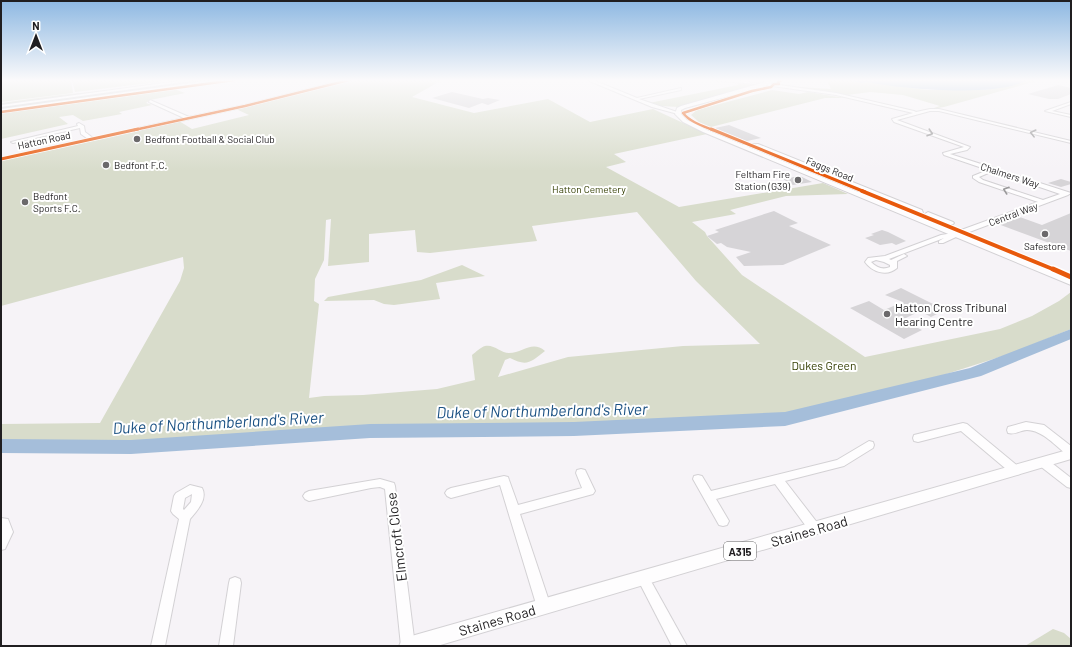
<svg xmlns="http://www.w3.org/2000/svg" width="1072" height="647" viewBox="0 0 1072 647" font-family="Barlow,sans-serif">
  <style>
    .green { fill: #d8dccb; fill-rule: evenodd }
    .water { fill: #a5beda }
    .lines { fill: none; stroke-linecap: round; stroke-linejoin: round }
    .river { fill: #a5beda; fill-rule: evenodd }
    .building { fill: #d6d4d7 }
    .minor-casing { stroke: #d3d1d4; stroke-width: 2 }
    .major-casing { stroke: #d3d1d4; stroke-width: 2 }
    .highway-casing { stroke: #d3d1d4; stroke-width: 2 }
    .minor { fill: #fefdfe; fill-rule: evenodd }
    .major { fill: #fefdfe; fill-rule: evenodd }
    .highway { fill: #fefdfe; fill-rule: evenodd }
    .cycleway-far3-casing { stroke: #fff; stroke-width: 3.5 }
    .cycleway-far2-casing { stroke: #fff; stroke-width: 4.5 }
    .cycleway-far1-casing { stroke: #fff; stroke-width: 6 }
    .cycleway-casing { stroke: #fff; stroke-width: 8 }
    .cycleway-far3 { stroke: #e8590c; stroke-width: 2.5 }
    .cycleway-far2 { stroke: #e8590c; stroke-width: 3 }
    .cycleway-far1 { stroke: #e8590c; stroke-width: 4 }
    .cycleway { stroke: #e8590c; stroke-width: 5 }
    .oneway { stroke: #9a999a }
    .poi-dot { fill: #6b696b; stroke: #fff; stroke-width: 1.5 }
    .labels { text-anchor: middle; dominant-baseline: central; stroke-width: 4; stroke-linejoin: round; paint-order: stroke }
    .far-poi-label { font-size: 10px; fill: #201e20; stroke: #fff; text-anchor: start }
    .far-street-label { font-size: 10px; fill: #201e20; stroke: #fff }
    .far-park-label { font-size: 10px; fill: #343f03; stroke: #fff }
    .shield { fill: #fff; stroke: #636263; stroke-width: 1 }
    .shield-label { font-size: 11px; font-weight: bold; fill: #201e20 }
    .poi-label { font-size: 12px; fill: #201e20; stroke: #fff; text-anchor: start }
    .park-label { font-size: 12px; fill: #343f03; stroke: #fff }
    .near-street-label { font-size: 14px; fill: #201e20; stroke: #fff }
    .near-water-label { font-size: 16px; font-style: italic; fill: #1c5284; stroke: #fff }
  </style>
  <rect width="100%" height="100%" fill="#f6f3f7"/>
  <!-- green -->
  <g class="green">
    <path d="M 1,80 L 71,80 L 73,93 L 1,102 Z"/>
    <path d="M 174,80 L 75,92 L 72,81 L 73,80 Z"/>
    <path d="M 201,80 L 209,80 L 1,109 L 1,107 Z"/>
    <path d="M 353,80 L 442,80 L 412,97 L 474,113 L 548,99 L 590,122 L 653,109 L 707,134 L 614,154 L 626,162 L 606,167 L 679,207 L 823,183 L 848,194 L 786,196 L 730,210 L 736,214 L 692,222 L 705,232 L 707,236 L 742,275 L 865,357 L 1000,329 L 1032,316 L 1059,301 L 1071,292 L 1071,329 L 1009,354 L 937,377 L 780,415 L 658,422 L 511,426 L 377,426 L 132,443 L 1,440 L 1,424 L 100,423 L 180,281 L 184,268 L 183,257 L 1,306 L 1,160 L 179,121 L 192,129 L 249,115 L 236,109 ZM 637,212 L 696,281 L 760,344 L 683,346 L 568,357 L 498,377 L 505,360 L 510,358 C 527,367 531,362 545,351 C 532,340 523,353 509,353 C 501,353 494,344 485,346 C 481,347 476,352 472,355 L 475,380 L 437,389 L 363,395 L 324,396 L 309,398 L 319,304 L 314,301 L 315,279 L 324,260 L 326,220 L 331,219 L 328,266 L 369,262 L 369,234 L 415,230 L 417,252 L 430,253 L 537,241 L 532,226 Z"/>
    <path d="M 827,80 L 850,80 L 861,83 L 867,82 L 927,90 L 986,90 L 1027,80 L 1040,80 L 944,107 L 931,109 L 940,106 L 903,95 L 870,92 L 847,95 L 797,88 L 798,87 L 831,89 Z"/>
    <path d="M 738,83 L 757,84 L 679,107 L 660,106 L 649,103 L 738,85 Z"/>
    <path d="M 122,89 L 1,105 L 1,103 L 60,95 Z"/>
    <path d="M 174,89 L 185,93 L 150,100 L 146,103 L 152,105 L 119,112 L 122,114 L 83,121 L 73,115 L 59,117 L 68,124 L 1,139 L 1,113 Z"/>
    <path d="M 772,90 L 799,94 L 808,92 L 845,98 L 825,98 L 711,127 L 699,122 L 691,115 L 697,110 Z"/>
    <path d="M 462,265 L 485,276 L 436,283 L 440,299 L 394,305 L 384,304 L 374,300 L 324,301 L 328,297 L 421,280 Z"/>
    <path d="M 1053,629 L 1064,633 L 1071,639 L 1071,646 L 1025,646 Z"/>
  </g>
  <!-- water -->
  <path class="water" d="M 850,80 L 1027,80 C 998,98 902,89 867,82 L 861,83 Z"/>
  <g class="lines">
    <!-- river -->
    <path class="river" d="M 1071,329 L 1071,339 L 981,376 L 785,426 L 574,436 L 370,438 L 131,454 L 1,453 L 1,439 L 131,440 L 370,424 L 574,422 L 785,412 L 970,368 Z"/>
  </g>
  <!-- building -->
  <g class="building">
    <path d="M 1058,85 L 1071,88 L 1071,94 L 1058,99 L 1049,99 L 1028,94 Z"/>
    <path d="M 452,92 L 483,99 L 488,98 L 500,100 L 488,105 L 482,103 L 469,108 L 432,98 Z"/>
    <path d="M 729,125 L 761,138 L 747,141 L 715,128 Z"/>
    <path d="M 800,176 L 812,182 L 793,185 L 783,179 Z"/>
    <path d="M 1061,179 L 1071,182 L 1071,184 L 1061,187 L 1048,183 Z"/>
    <path d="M 774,211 L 798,223 L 789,226 L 831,245 L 783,265 L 744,266 L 736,257 L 751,252 L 727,247 L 721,243 L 717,244 L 707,236 L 719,232 L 715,230 Z"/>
    <path d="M 1071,213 L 1071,251 L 998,224 L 1017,216 L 1042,225 Z"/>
    <path d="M 882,230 L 888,232 L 906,241 L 896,245 L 892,243 L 880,245 L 865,238 L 874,235 L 871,234 Z"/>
    <path d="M 901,288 L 945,310 L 931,317 L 920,311 L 902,320 L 922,330 L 904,339 L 850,308 L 869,301 L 884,310 L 903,302 L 885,295 Z"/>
  </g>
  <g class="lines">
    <!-- minor casing -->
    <g class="minor-casing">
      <g id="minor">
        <path d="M 186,80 L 198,80 L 1,107 L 1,105 Z"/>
        <path d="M 344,80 L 351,80 L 245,107 L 1,160 L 1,158 L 88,139 L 81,134 L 80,128 L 13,143 L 11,142 L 78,126 L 77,124 L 79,123 L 84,126 L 85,132 L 93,138 L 184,118 L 149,102 L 150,100 L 189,117 L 245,105 Z"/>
        <path d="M 587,80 L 593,80 L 637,98 L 681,88 L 681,90 L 639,99 L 680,113 L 678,114 L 652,107 Z"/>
        <path d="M 712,80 L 732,80 L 757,83 L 755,84 Z"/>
        <path d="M 766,83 L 836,93 L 914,111 L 916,112 L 930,109 L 939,109 L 1071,141 L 1071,143 L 939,111 L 930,111 L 897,120 L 970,147 L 967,150 L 950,154 L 1071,193 L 1068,195 L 964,234 L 978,237 L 978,239 L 956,237 L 943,243 L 939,243 L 939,241 L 944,238 L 889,259 L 891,260 L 904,254 L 907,256 L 897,261 L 897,268 C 887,277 872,272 865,262 L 868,258 L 885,256 L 941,235 L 953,233 L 1038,202 L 979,182 L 973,178 L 973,176 L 988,170 L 944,155 L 943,153 L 964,147 L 894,122 L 892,119 L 913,113 L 836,95 L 765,85 ZM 993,171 L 1060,194 L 1043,200 L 983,180 L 979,177 ZM 876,260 L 884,262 L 890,265 L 890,267 C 883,270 877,268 871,262 Z"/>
        <path d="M 1071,102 L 1071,104 L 1052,111 L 1071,115 L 1071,117 L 1045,111 Z"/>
        <path d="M 758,144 L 922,210 L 923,213 L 922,214 L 954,231 L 951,233 L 919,217 L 919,215 L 914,215 L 914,213 L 917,212 L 755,146 L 743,147 L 741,146 L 743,145 Z"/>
        <path d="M 928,212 L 953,222 L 954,223 L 953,224 L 949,224 L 926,215 L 925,214 Z"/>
        <path d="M 1026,422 L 1044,425 L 1071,446 L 1071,456 L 1067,455 C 1056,446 1042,430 1027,430 C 1021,430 1015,435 1008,433 L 1007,430 L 1008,427 Z"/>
        <path d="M 963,423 L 967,424 L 1020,468 L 1021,471 L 1020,474 L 1016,475 L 1012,474 L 961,431 L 918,442 L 914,441 L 913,438 L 914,435 L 918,434 Z"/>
        <path d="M 869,441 L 873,442 L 874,445 L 873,448 L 844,466 L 785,481 L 819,525 L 821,529 L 819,533 L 815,534 L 811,533 L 775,484 L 716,499 L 729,521 L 727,525 L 723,526 L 719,525 L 693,479 L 694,476 L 698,475 L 702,476 L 711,491 L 837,460 Z"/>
        <path d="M 1044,459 L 1048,460 L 1071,478 L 1071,488 L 1067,487 L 1040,466 L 1039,463 L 1040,460 Z"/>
        <path d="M 581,469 L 585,470 L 595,491 L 593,494 L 520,514 L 551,607 L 549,612 L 544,613 L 539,612 L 537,607 L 500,485 L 451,498 L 447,496 L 445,493 L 447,490 L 451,488 L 504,476 L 508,477 L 509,480 L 518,505 L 582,488 L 576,473 L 577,470 Z"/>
        <path d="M 380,479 L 394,483 L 395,486 L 415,646 L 401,646 L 385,489 L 380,487 L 371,488 L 309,501 L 305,499 L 303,496 L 305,493 L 309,491 Z"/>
        <path d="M 190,485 L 202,488 C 208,499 197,511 190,519 L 165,646 L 151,646 L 179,519 L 173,514 L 171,511 L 174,496 L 176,493 ZM 192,494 L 191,502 L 184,510 L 183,509 L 185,498 Z"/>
        <path d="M 1,518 L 8,519 L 13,532 L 5,549 L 1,550 Z"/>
        <path d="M 643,572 L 647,574 L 687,646 L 672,646 L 637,578 L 639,574 Z"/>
        <path d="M 235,577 L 240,579 L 241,583 L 233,646 L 219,646 L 229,583 L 230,579 Z"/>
      </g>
    </g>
    <!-- major casing -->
    <g class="major-casing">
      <g id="major">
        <path d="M 772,80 L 779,80 L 763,87 L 685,108 L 681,110 L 681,114 L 687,120 L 707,130 L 1071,279 L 1071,285 L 703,132 L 683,122 L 675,114 L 677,108 L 681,106 Z"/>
        <path d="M 1071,449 L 1071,459 L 437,646 L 399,646 L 402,640 L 408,637 Z"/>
      </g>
    </g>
    <!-- highway casing -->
    <g class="highway-casing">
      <path id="highway" d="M 212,80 L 227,80 L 1,113 L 1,109 Z"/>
    </g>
    <!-- minor -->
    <use href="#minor" class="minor"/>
    <!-- major -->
    <use href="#major" class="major"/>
    <!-- highway -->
    <use href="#highway" class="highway"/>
    <!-- cycleway-far3 casing -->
    <g class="cycleway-far3-casing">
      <g id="cycleway-far3">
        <path d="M 1,112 L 234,80"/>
        <path d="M 134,130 L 245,106 L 349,80"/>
        <path d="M 713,130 C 703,126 690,122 683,113 L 752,91 L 771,87 L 774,84 L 779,84 L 778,82 L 782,80"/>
      </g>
    </g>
    <!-- cycleway-far2 casing -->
    <g class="cycleway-far2-casing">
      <g id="cycleway-far2">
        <path d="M 711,129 L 865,192"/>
        <path d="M 1,159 L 138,129"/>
      </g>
    </g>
    <!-- cycleway-far1 casing -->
    <g class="cycleway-far1-casing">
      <path id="cycleway-far1" d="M 862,191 L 1055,270"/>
    </g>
    <!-- cycleway casing -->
    <g class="cycleway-casing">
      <path id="cycleway" d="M 1053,269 L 1071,277"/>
    </g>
    <!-- cycleway-far3 -->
    <use href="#cycleway-far3" class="cycleway-far3"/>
    <!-- cycleway-far2 -->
    <use href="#cycleway-far2" class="cycleway-far2"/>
    <!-- cycleway-far1 -->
    <use href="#cycleway-far1" class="cycleway-far1"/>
    <!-- cycleway -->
    <use href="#cycleway" class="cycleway"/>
  </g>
  <!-- one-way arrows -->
  <defs><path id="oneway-chevron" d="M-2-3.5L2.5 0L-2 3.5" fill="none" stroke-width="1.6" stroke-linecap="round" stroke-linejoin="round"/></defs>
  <g class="oneway">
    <use href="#oneway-chevron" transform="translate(930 133) rotate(18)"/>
    <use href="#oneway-chevron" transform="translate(1033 133) rotate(-166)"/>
    <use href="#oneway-chevron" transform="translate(1006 190) rotate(-161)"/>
  </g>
  <!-- sky -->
  <linearGradient id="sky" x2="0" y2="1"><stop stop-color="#8db8e2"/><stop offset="0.47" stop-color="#fbfafb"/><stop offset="1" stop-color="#fbfafb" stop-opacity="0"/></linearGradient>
  <rect width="1072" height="171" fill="url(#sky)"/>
  <!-- markers -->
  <g class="poi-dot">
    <circle cx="137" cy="139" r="4"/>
    <circle cx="106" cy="165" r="4"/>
    <circle cx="798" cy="180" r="4"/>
    <circle cx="25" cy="202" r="4"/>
    <circle cx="1045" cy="234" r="4"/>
    <circle cx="887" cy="314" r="4"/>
  </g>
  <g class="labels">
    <!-- far-poi labels -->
    <g class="far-poi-label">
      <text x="145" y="139">Bedfont Football &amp; Social Club</text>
      <text x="114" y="165">Bedfont F.C.</text>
      <text x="790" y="174" text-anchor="end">Feltham Fire<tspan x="790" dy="12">Station (G39)</tspan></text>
      <text x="33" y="196">Bedfont<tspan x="33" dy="12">Sports F.C.</tspan></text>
      <text x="1045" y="246" text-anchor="middle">Safestore</text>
    </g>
    <!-- far-street labels -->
    <g class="far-street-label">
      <text transform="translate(44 140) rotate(-12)">Hatton Road</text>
      <text transform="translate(830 169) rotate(22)">Faggs Road</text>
      <text transform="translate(1010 175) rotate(18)">Chalmers Way</text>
      <text transform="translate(1013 214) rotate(-20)">Central Way</text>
    </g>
    <!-- far-park labels -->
    <g class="far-park-label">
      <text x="589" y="189">Hatton Cemetery</text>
    </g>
    <!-- shield labels -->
    <rect class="shield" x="724" y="542" width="32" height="18" rx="3"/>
    <g class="shield-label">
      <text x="740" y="551">A315</text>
    </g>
    <!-- poi labels -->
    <g class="poi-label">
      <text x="895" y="307">Hatton Cross Tribunal<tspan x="895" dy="14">Hearing Centre</tspan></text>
    </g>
    <!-- park labels -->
    <g class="park-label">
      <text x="824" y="365">Dukes Green</text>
    </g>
    <!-- near-street labels -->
    <g class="near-street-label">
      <text transform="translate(809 531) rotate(-16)">Staines Road</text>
      <text transform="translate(396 537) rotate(-97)">Elmcroft Close</text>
      <text transform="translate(497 620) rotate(-16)">Staines Road</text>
    </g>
    <!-- near-water labels -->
    <g class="near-water-label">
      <text transform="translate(542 410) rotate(-1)">Duke of Northumberland's River</text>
      <text transform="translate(218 422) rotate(-3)">Duke of Northumberland's River</text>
    </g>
  </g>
  <!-- border -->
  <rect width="1072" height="647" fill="none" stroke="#201e20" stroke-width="4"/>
  <!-- north arrow -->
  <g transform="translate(36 36)" stroke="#ffffff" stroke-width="3" paint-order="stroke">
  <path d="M0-3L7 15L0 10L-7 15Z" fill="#201e20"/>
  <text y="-6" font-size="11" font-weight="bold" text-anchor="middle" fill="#201e20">N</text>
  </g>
</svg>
